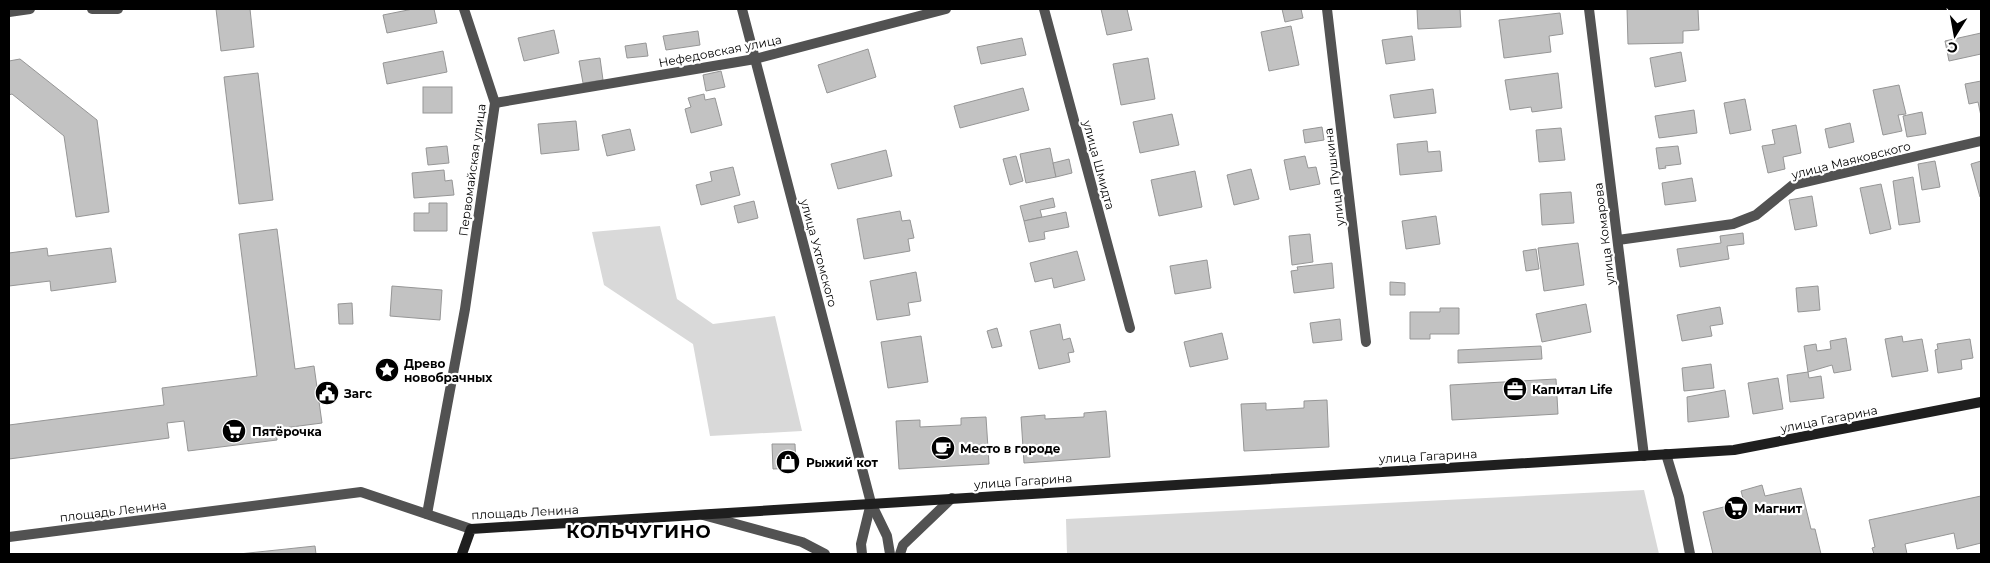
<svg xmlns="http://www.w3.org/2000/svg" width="1990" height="563" viewBox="0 0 1990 563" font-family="Montserrat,sans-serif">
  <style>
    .green { fill: #d9d9d9 }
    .building { fill: #c2c2c2; stroke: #969696 }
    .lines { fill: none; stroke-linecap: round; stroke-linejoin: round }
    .minor { stroke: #525252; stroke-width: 10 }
    .tertiary { stroke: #525252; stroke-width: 10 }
    .secondary { stroke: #1f1f1f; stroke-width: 10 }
    .labels { text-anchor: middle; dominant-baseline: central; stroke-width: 4.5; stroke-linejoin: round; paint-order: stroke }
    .street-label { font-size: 12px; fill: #000; stroke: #fff }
    .poi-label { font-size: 12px; font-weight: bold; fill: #000; stroke: #fff; text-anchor: start }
    .district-label { font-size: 18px; font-weight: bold; letter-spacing: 1px; fill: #000; stroke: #fff }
  </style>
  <rect width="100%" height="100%" fill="#fff"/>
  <!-- green -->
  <g class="green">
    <path d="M 660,226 L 677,299 L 713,324 L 775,316 L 802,431 L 710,436 L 693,344 L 604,285 L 592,232 Z"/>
    <path d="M 1644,490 L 1659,554 L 1067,554 L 1066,519 Z"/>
  </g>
  <!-- building -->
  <g class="building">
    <path d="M 216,9 L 250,9 L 254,47 L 221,51 Z"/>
    <path d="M 413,9 L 434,9 L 437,23 L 387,33 L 383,15 Z"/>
    <path d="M 1101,9 L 1127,9 L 1132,30 L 1107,35 Z"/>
    <path d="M 1282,9 L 1301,9 L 1303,18 L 1285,22 Z"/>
    <path d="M 1417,9 L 1460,9 L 1461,27 L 1418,29 Z"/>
    <path d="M 1627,9 L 1698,9 L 1699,30 L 1683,31 L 1683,43 L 1628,44 Z"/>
    <path d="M 1560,13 L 1563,34 L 1549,36 L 1551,52 L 1504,58 L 1499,20 Z"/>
    <path d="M 1291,26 L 1299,65 L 1269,71 L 1261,32 Z"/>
    <path d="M 554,30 L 559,53 L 524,61 L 518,38 Z"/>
    <path d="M 698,31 L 700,45 L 666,50 L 663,36 Z"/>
    <path d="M 1981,33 L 1981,54 L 1949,61 L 1945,41 Z"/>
    <path d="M 1412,36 L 1415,60 L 1386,64 L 1382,40 Z"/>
    <path d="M 1022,38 L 1026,55 L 981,64 L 977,47 Z"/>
    <path d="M 646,43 L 648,56 L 627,58 L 625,46 Z"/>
    <path d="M 868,49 L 876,77 L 827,93 L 818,65 Z"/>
    <path d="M 443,51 L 447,72 L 387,84 L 383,63 Z"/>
    <path d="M 1681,52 L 1686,81 L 1655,87 L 1650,58 Z"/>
    <path d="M 600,58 L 603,80 L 583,83 L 579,61 Z"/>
    <path d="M 1148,58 L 1155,99 L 1121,105 L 1113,64 Z"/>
    <path d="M 20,59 L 97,120 L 109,212 L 76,217 L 64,136 L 12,94 L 9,95 L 9,61 Z"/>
    <path d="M 721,71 L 725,87 L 706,91 L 703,75 Z"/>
    <path d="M 258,73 L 273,200 L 239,204 L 224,77 Z"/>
    <path d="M 1558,73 L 1562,108 L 1532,112 L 1531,107 L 1510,110 L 1505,80 Z"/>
    <path d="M 1981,81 L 1981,116 L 1978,102 L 1969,104 L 1965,84 Z"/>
    <path d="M 1899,85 L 1906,114 L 1898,115 L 1902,131 L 1883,135 L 1873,90 Z"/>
    <rect x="423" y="87" width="29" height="26"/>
    <path d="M 1023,88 L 1029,110 L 960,128 L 954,106 Z"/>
    <path d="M 1433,89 L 1436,113 L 1394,118 L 1390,95 Z"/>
    <path d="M 704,94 L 705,100 L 715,98 L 722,125 L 691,133 L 685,109 L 691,107 L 688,98 Z"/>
    <path d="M 1745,99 L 1751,130 L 1730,134 L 1724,103 Z"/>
    <path d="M 1694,110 L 1697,133 L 1659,138 L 1655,116 Z"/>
    <path d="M 1922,112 L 1926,134 L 1907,137 L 1903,116 Z"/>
    <path d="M 1172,114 L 1179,145 L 1140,153 L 1133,122 Z"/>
    <path d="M 576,121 L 579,150 L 541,154 L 538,124 Z"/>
    <path d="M 1850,123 L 1854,142 L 1829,148 L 1825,129 Z"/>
    <path d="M 1796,125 L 1801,153 L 1783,157 L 1785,169 L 1768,173 L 1762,146 L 1775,144 L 1772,130 Z"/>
    <path d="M 1322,127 L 1324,140 L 1305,143 L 1303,130 Z"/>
    <path d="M 1561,128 L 1565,160 L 1539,162 L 1536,130 Z"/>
    <path d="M 630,129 L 635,150 L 607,156 L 602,135 Z"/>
    <path d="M 1427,141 L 1428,152 L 1440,151 L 1442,171 L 1400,175 L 1397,144 Z"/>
    <path d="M 447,146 L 449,163 L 428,165 L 426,148 Z"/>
    <path d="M 1678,146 L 1681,164 L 1665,166 L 1666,168 L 1659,169 L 1656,148 Z"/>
    <path d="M 1050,148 L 1056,177 L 1026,183 L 1020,154 Z"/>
    <path d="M 886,150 L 892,176 L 838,189 L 831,164 Z"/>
    <path d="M 1016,156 L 1023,181 L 1010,185 L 1003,159 Z"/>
    <path d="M 1305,156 L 1308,168 L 1316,167 L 1320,184 L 1290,190 L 1284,160 Z"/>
    <path d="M 1069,159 L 1072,173 L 1056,177 L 1053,163 Z"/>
    <path d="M 1935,161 L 1940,187 L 1922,190 L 1918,164 Z"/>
    <path d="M 1981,161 L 1981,197 L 1980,197 L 1971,164 Z"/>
    <path d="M 733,167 L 740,195 L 701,205 L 696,185 L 712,181 L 710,172 Z"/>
    <path d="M 1251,169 L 1259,199 L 1234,205 L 1227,175 Z"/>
    <path d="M 444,170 L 445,181 L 452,180 L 454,195 L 414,198 L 412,173 Z"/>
    <path d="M 1195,171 L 1202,207 L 1159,216 L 1151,180 Z"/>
    <path d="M 1913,177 L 1920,222 L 1899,225 L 1893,181 Z"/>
    <path d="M 1692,178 L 1696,201 L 1665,205 L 1662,183 Z"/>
    <path d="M 1881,184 L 1891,229 L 1870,234 L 1860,188 Z"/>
    <path d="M 1571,192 L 1574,223 L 1542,225 L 1540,194 Z"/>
    <path d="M 1812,196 L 1817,226 L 1795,230 L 1789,200 Z"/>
    <path d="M 1053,198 L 1055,207 L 1040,210 L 1042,217 L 1024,221 L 1020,206 Z"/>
    <path d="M 754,201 L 758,218 L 738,223 L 734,206 Z"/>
    <path d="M 429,203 L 447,203 L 447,231 L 414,231 L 414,213 L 429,213 Z"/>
    <path d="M 900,211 L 902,221 L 910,220 L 914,238 L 908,239 L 910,251 L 864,259 L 857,219 Z"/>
    <path d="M 1066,212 L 1069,227 L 1044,232 L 1045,239 L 1029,242 L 1024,221 Z"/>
    <path d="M 1436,216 L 1440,244 L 1406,249 L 1402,221 Z"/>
    <path d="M 277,229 L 295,369 L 314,366 L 322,423 L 276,429 L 277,440 L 188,451 L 184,421 L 167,423 L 169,438 L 9,459 L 9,425 L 164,405 L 162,388 L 257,376 L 239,234 Z"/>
    <path d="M 1743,233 L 1744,244 L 1727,246 L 1729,259 L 1680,267 L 1677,249 L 1721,243 L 1720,236 Z"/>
    <path d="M 1310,234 L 1313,262 L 1292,265 L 1289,236 Z"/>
    <path d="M 1578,243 L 1584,285 L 1544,291 L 1538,248 Z"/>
    <path d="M 47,248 L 48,256 L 111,248 L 116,282 L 51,291 L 50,281 L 9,286 L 9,253 Z"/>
    <path d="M 1536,249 L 1539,269 L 1526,271 L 1523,251 Z"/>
    <path d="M 1077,251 L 1085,280 L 1054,288 L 1052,278 L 1035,282 L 1030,263 Z"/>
    <path d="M 1207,260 L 1211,288 L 1175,294 L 1170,266 Z"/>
    <path d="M 1332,263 L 1334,288 L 1294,293 L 1291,271 L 1298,270 L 1297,267 Z"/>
    <path d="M 916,272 L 921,301 L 908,303 L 910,315 L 877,320 L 870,281 Z"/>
    <path d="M 1390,282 L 1405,283 L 1405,295 L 1390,295 Z"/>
    <path d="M 392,286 L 442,290 L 440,320 L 390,316 Z"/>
    <path d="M 1818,286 L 1820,310 L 1798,312 L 1796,288 Z"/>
    <path d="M 352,303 L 353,324 L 339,324 L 338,304 Z"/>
    <path d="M 1586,304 L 1591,332 L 1542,342 L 1536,314 Z"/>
    <path d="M 1720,307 L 1723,324 L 1710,326 L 1712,336 L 1682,341 L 1677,315 Z"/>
    <path d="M 1440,308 L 1459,308 L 1459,334 L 1430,334 L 1430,339 L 1410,339 L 1410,312 L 1440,312 Z"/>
    <path d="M 1340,319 L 1342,340 L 1313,343 L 1310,323 Z"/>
    <path d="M 1060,324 L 1063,340 L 1070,338 L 1074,352 L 1068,353 L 1070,362 L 1039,369 L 1030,331 Z"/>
    <path d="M 997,328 L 1002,346 L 992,348 L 987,331 Z"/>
    <path d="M 1222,333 L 1228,359 L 1190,367 L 1184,342 Z"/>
    <path d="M 921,336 L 928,382 L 888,388 L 881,342 Z"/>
    <path d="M 1902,336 L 1903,342 L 1922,339 L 1928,371 L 1892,377 L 1885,339 Z"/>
    <path d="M 1846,338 L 1851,370 L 1834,373 L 1832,365 L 1808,372 L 1804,346 L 1816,344 L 1817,351 L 1831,349 L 1830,341 Z"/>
    <path d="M 1970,339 L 1973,358 L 1961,360 L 1962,369 L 1938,373 L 1935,350 L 1938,349 L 1937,344 Z"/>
    <path d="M 1541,346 L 1542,359 L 1458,363 L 1458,350 Z"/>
    <path d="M 1711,364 L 1714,388 L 1684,391 L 1682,368 Z"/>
    <path d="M 1808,372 L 1809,378 L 1821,376 L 1824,398 L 1790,402 L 1787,375 Z"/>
    <path d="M 1778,378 L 1783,409 L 1753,414 L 1748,383 Z"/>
    <path d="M 1556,379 L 1558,414 L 1452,420 L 1450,385 Z"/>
    <path d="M 1725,390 L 1729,417 L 1688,422 L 1687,397 Z"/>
    <path d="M 1327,400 L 1329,447 L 1244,451 L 1241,404 L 1266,403 L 1266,410 L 1304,408 L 1304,401 Z"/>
    <path d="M 1106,411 L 1110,457 L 1024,463 L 1021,417 L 1045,415 L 1045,419 L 1084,417 L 1084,413 Z"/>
    <path d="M 986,417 L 989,464 L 899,469 L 896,421 L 920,420 L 920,427 L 961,425 L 961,418 Z"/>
    <path d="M 772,444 L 795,444 L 796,468 L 773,469 Z"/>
    <path d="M 1762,485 L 1765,496 L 1801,488 L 1811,529 L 1815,529 L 1821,554 L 1713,554 L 1703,512 L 1744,502 L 1741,491 Z"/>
    <path d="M 1981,496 L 1981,543 L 1957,549 L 1954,533 L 1905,544 L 1907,554 L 1874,554 L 1872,548 L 1875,547 L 1869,520 Z"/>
    <path d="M 315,546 L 316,554 L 239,554 Z"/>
  </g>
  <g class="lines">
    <!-- minor -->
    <g class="minor">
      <path d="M 92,9 L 118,9"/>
      <path d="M 742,9 L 871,503 L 887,536 L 890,554"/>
      <path d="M 1044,9 L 1130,328"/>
      <path d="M 1327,9 L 1366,342"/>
      <path d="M 9,12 L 30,9"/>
      <path d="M 495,103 L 755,59 L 946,9"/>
      <path d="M 1618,240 L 1733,224 L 1756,215 L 1793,185 L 1981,141"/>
      <path d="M 1666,454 L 1679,497 L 1690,554"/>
      <path d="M 427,514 L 465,309 L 495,103 L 464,9"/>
      <path d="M 703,515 L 802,542 L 825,554"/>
      <path d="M 9,537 L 361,492 L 471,529"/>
      <path d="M 862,554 L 861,544 L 871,503"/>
      <path d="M 900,554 L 903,545 L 952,498"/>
    </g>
    <!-- tertiary -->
    <path class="tertiary" d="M 1589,9 L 1644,456"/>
    <!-- secondary -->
    <path class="secondary" d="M 462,554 L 471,529 L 1734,450 L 1981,402"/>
  </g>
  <!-- icons -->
  <defs>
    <g id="sight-disc" transform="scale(1.25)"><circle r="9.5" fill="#000" stroke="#fff"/><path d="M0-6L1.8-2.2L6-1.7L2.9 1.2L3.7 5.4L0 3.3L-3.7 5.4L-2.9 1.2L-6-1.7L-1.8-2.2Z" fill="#fff"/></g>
    <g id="office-disc" transform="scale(1.25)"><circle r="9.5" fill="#000" stroke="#fff"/><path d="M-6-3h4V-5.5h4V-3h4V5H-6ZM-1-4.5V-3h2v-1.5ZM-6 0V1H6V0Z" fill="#fff"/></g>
    <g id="civic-disc" transform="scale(1.25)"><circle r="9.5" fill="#000" stroke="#fff"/><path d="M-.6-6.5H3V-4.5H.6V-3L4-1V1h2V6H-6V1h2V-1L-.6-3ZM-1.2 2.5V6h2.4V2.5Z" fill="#fff"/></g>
    <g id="supermarket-disc" transform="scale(1.25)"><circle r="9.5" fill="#000" stroke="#fff"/><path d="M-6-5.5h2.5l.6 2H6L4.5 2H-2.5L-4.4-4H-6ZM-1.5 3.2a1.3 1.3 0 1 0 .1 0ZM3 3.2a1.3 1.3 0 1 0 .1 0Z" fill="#fff"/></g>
    <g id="cafe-disc" transform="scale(1.25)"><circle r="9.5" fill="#000" stroke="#fff"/><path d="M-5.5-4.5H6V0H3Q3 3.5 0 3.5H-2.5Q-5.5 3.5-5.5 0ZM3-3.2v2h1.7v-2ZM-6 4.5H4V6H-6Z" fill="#fff"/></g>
    <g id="shop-disc" transform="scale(1.25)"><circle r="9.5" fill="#000" stroke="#fff"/><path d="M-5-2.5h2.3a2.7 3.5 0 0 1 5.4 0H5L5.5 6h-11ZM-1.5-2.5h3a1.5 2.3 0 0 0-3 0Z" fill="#fff"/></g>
  </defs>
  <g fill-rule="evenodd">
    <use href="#sight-disc" x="387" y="370"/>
    <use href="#office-disc" x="1515" y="389"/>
    <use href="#civic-disc" x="327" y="393"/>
    <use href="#supermarket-disc" x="234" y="431"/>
    <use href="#cafe-disc" x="943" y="448"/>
    <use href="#shop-disc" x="788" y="462"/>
    <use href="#supermarket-disc" x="1736" y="508"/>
  </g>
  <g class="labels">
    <!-- street labels -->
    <g class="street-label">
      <text transform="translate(720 51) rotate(-11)">Нефедовская улица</text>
      <text transform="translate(1851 160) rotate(-14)">улица Маяковского</text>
      <text transform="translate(1099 165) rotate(75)">улица Шмидта</text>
      <text transform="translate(472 170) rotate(-82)">Первомайская улица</text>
      <text transform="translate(1334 177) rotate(-97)">улица Пушкина</text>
      <text transform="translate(1604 234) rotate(-97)">улица Комарова</text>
      <text transform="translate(819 253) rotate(75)">улица Ухтомского</text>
      <text transform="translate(1829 419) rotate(-11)">улица Гагарина</text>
      <text transform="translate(1428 456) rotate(-3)">улица Гагарина</text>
      <text transform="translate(1023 481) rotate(-4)">улица Гагарина</text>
      <text transform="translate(113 511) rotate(-7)">площадь Ленина</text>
      <text transform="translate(525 512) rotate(-3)">площадь Ленина</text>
    </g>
    <!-- poi labels -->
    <g class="poi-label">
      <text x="404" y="363">Древо<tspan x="404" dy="14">новобрачных</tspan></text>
      <text x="1532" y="389">Капитал Life</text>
      <text x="344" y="393">Загс</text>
      <text x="252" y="431">Пятёрочка</text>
      <text x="960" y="448">Место в городе</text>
      <text x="806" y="462">Рыжий кот</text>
      <text x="1754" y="508">Магнит</text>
    </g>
    <!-- district labels -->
    <g class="district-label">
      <text x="639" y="532">КОЛЬЧУГИНО</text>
    </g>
  </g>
  <!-- border -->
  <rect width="1990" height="563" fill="none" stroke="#000000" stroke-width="20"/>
  <!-- north arrow -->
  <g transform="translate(1955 35) rotate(191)" stroke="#ffffff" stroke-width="4" paint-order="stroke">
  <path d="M0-4L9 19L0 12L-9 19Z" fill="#000000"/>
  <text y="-8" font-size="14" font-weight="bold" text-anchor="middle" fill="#000000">С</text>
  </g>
</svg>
